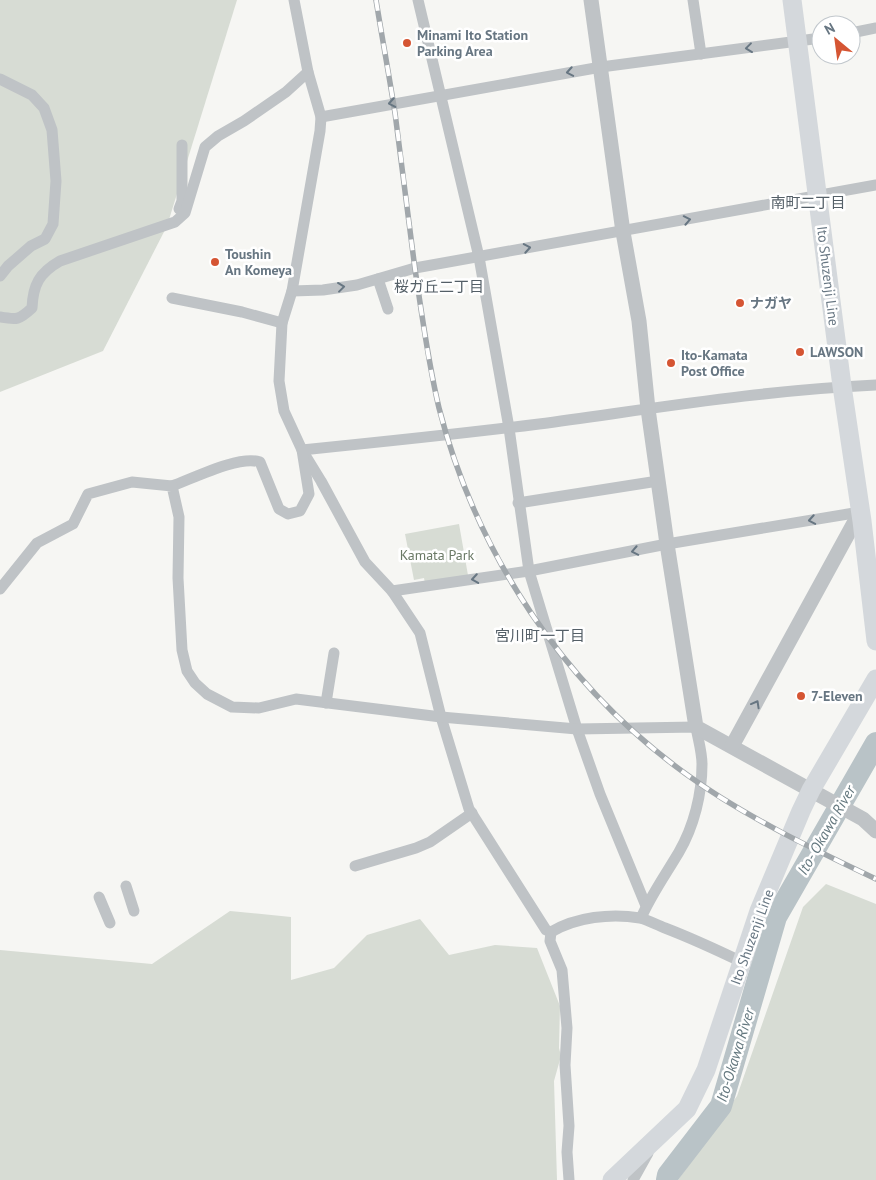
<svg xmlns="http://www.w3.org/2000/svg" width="876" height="1180" viewBox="0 0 876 1180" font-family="'PT Sans','Noto Sans JP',sans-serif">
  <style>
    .green { fill: #d7dcd4 }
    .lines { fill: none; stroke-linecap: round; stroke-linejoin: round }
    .river { stroke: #b9c3c7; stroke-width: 22 }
    .minor { stroke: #bfc3c6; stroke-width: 11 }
    .tertiary { stroke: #bfc3c6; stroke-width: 15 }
    .primary { stroke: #d4d8dc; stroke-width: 19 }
    .rail-casing { stroke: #a1a7ab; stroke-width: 5.5 }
    .rail { stroke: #fff; stroke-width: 4; stroke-dasharray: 11; stroke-linecap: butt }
    .oneway { stroke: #677682 }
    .poi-dot { fill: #d55533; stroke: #fff; stroke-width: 2 }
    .labels { text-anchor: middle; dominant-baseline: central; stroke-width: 5; stroke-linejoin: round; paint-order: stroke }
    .poi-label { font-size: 14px; font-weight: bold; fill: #677682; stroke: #fff; text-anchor: start }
    .street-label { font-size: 14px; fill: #677682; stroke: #fff }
    .park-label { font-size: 14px; fill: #6a7965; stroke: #fff }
    .neighbourhood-label { font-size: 15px; fill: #545f67; stroke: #fff }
    .water-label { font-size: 15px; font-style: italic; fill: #63777e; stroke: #fff }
  </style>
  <rect width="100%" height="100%" fill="#f6f6f3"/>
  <!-- green -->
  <g class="green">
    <path d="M 0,0 L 237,0 L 167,226 L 103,351 L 0,392 Z"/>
    <path d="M 459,524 L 469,581 L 426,589 L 424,578 L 414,580 L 405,534 Z"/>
    <path d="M 826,884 L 876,904 L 876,1180 L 678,1180 L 737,1096 L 803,907 Z"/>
    <path d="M 230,911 L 291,917 L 291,980 L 334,968 L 367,935 L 420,919 L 449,955 L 495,945 L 537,948 L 560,1006 L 559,1048 L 561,1056 L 554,1081 L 557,1180 L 0,1180 L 0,950 L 152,964 Z"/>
  </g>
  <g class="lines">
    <!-- river -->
    <path class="river" d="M 667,1180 L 668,1175 L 721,1106 L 776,917 L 876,743"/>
    <!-- minor -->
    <g class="minor">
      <path d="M 294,0 L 308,72 L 321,117 L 320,131 L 292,291 L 282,323 L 279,381 L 284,411 L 302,450 L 321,481 L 365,562 L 392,591 L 420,633 L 441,717 L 469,809 L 546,930 L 551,932"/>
      <path d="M 418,0 L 479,257 L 509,428 L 529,571 L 577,729 L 600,794 L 646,906"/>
      <path d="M 693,0 L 701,54"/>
      <path d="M 851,33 L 876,28"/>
      <path d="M 0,79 L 32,95 L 44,108 L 52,130 L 56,181 L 53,224 L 45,239 L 31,246 L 8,266 L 0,276"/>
      <path d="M 321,117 L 601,67 L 821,38"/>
      <path d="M 179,209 L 182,201 L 182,145"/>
      <path d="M 378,279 L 388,309"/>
      <path d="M 292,291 L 323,290 L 357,285 L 415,268 L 876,185"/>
      <path d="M 172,298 L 242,312 L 282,323"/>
      <path d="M 0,317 C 17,320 19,320 32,308 C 33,285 39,273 60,261 L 175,222 L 185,213 L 205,147 L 218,136 L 244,121 L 286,92 L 308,72"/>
      <path d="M 172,486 C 194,478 239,455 260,462 L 279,509 L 288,514 L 300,511 L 309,494 L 302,450 C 381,442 460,434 539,424 C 651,409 763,390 876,385"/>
      <path d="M 518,503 L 658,481"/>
      <path d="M 0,589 L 37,543 L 73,524 L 88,494 L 132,482 L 172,486 L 179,517 L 178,578 L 182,650 L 187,671 L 195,683 L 207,694 L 232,707 L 259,708 L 296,699 L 441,717 L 577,729 L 696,727 C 698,739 702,752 702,764 C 702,794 694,826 679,852 C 666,874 651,895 641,918"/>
      <path d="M 392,591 L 529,571 L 667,544 L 860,512"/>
      <path d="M 326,703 L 334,653"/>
      <path d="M 355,866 L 416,848 L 430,842 L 472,813"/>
      <path d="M 126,886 L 134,911"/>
      <path d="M 99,897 L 110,923"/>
      <path d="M 551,932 L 550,941 L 562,970 L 567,1028 L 565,1065 L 569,1126 L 567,1152 L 569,1180"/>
      <path d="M 551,932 C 576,917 611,913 640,918 C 648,920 657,925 665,928 C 691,938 717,950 742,962"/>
      <path d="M 633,1180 L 648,1153"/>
    </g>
    <!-- tertiary -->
    <g class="tertiary">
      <path d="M 591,0 L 623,232 L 639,321 L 648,409 L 667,544 L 696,727 L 863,819 L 876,831"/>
      <path d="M 732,746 L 860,512"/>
    </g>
    <!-- primary -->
    <g class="primary">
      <path d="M 792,0 L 842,386 L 862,521 L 876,641"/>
      <path d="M 612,1180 L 687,1109 L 706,1070 L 759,911 L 801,811 L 811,790 L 876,679"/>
    </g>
    <!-- rail casing -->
    <g class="rail-casing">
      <path id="rail" d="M 376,0 C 382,37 389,75 395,113 C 402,164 408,217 415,269 C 422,315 428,362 439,408 C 476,553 564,686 686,774 C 742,815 813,849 876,879"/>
    </g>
    <!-- rail -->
    <use href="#rail" class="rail"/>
  </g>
  <!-- one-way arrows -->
  <defs><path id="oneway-chevron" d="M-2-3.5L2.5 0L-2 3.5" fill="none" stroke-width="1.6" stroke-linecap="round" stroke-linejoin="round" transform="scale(1.25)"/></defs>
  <g class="oneway">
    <use href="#oneway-chevron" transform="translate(749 48) rotate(173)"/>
    <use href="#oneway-chevron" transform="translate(570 72) rotate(170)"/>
    <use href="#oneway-chevron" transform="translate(392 103) rotate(170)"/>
    <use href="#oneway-chevron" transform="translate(687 220) rotate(-11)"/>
    <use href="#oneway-chevron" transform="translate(527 248) rotate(-10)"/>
    <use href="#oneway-chevron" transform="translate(341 287) rotate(-7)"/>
    <use href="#oneway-chevron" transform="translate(812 520) rotate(170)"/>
    <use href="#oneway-chevron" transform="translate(635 551) rotate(169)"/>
    <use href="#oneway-chevron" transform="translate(475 579) rotate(171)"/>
    <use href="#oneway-chevron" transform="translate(756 704) rotate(-61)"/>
  </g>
  <!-- markers -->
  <g class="poi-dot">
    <circle cx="407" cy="43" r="5"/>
    <circle cx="215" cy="262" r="5"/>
    <circle cx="740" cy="303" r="5"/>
    <circle cx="800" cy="352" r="5"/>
    <circle cx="671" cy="363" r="5"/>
    <circle cx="801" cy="696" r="5"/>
  </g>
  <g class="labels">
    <!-- poi labels -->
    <g class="poi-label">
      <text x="417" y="35">Minami Ito Station<tspan x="417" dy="16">Parking Area</tspan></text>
      <text x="225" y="254">Toushin<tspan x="225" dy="16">An Komeya</tspan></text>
      <text x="750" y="303">ナガヤ</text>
      <text x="810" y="352">LAWSON</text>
      <text x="681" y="355">Ito-Kamata<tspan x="681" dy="16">Post Office</tspan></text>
      <text x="811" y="696">7-Eleven</text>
    </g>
    <!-- street labels -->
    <g class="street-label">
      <text transform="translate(828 276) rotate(83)">Ito Shuzenji Line</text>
      <text transform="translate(752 937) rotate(-70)">Ito Shuzenji Line</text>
    </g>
    <!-- park labels -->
    <g class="park-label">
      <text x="437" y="555">Kamata Park</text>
    </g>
    <!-- neighbourhood labels -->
    <g class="neighbourhood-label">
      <text x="808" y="202">南町二丁目</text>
      <text x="439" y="286">桜ガ丘二丁目</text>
      <text x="540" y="635">宮川町一丁目</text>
    </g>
    <!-- water labels -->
    <g class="water-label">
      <text transform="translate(826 830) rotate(-60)">Ito- Okawa River</text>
      <text transform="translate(735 1055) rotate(-73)">Ito-Okawa River</text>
    </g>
  </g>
  <!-- north arrow -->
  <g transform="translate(836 40) rotate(331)"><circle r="24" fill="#ffffff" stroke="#c2c8cd"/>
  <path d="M0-4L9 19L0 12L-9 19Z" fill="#d55533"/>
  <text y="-8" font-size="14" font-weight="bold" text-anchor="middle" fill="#677682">N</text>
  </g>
</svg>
